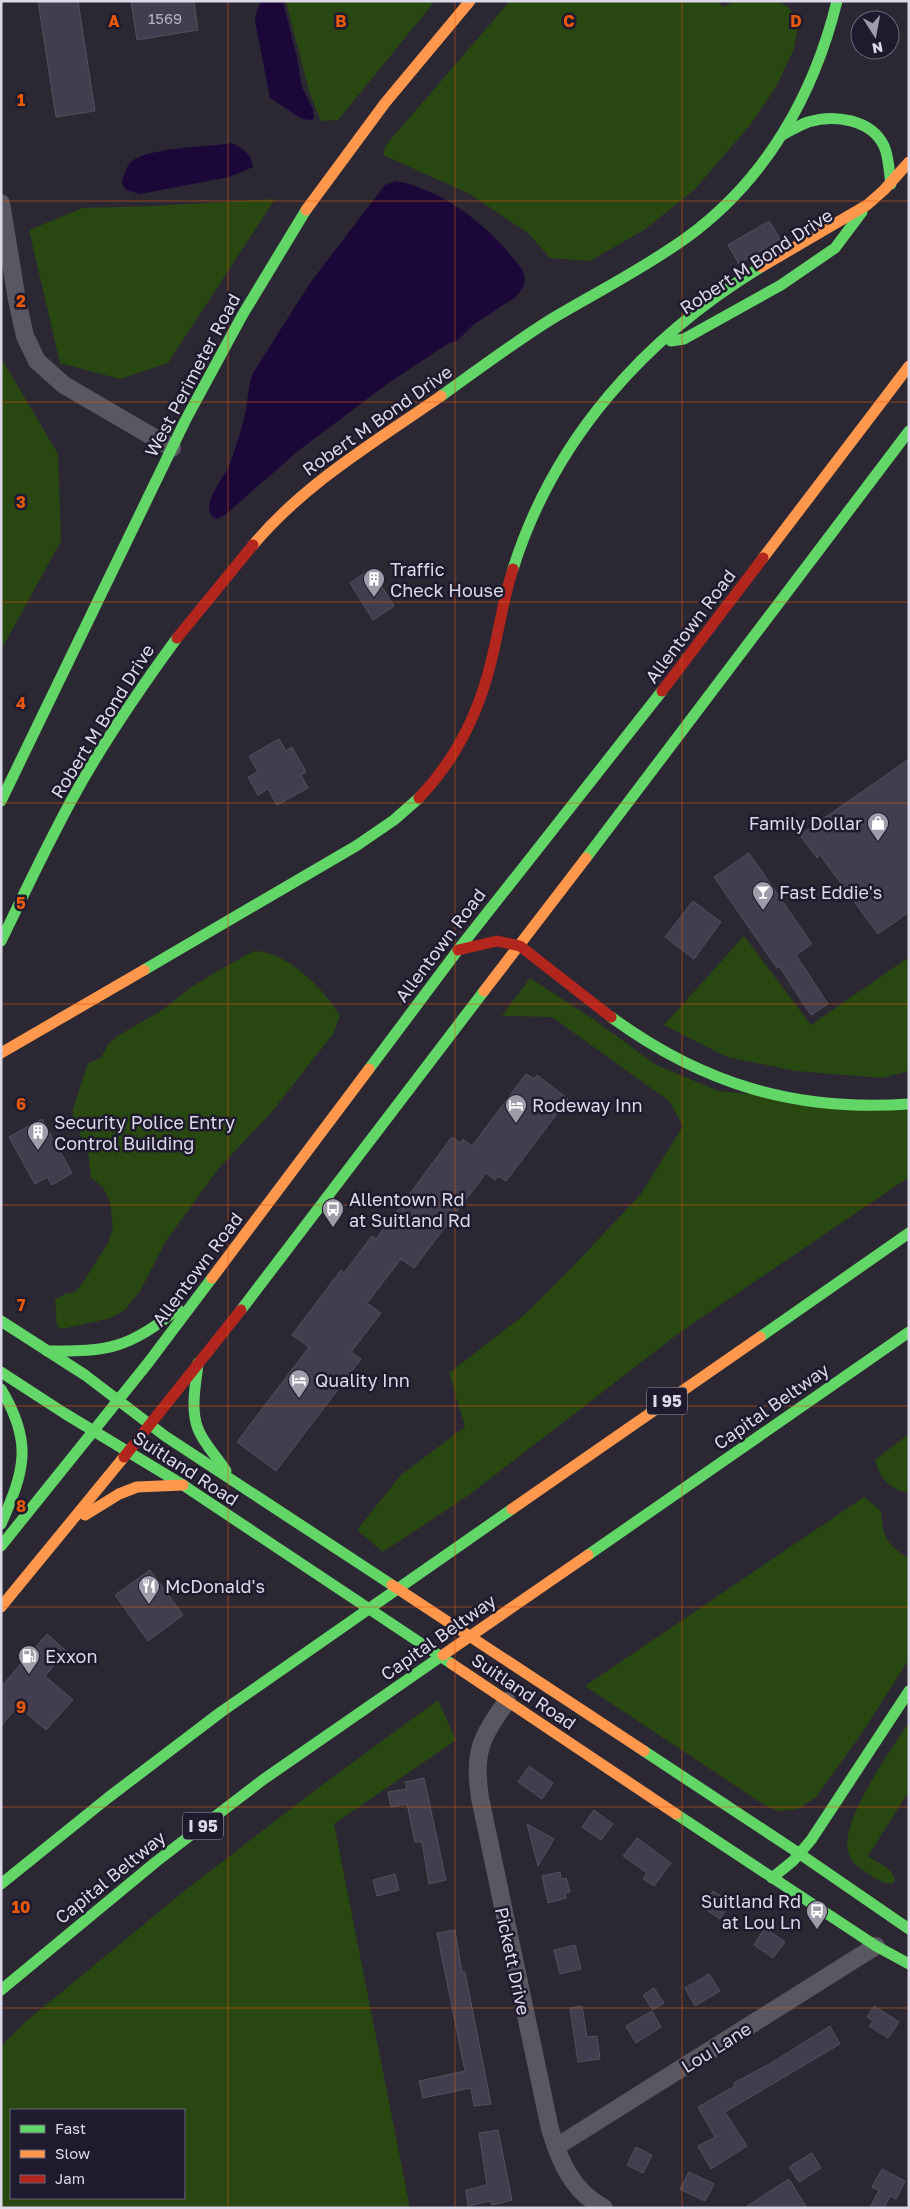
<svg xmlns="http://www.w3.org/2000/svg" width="910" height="2209" viewBox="0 0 910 2209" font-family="'Golos Text',sans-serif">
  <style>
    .green { fill: #284711; fill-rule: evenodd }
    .water { fill: #1b0839 }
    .building { fill: #423d4f; stroke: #53515c }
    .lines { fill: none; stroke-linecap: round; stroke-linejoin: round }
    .street { stroke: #595760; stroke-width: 18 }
    .fast { stroke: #63d668; stroke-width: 11 }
    .slow { stroke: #ff974d; stroke-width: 11 }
    .jam { stroke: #b3261e; stroke-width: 11 }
    .grid { fill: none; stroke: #e8590c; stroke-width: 1; stroke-opacity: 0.55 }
    .labels { text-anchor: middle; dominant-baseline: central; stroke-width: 5; stroke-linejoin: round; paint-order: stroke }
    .number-label { font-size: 15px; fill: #b6b3c2 }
    .shield { fill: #1f1a2e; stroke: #a3a0b0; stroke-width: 1 }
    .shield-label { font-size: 16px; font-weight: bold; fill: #dcdae8 }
    .street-label { font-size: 18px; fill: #dcdae8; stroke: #1f1a2e }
    .poi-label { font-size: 18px; fill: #dcdae8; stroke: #1f1a2e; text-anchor: start }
    .grid-label { font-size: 16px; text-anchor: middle; font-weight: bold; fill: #e8590c; stroke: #1f1a2e; stroke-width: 5; stroke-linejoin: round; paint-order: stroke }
  </style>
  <rect width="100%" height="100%" fill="#2b2834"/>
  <!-- green -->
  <g class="green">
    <path d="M 286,1 L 435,1 L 338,120 L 321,121 L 309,91 Z"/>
    <path d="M 510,1 L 716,1 L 724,7 L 734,1 L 777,1 L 787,6 L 799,20 L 794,49 L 776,87 L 751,124 L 695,189 L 644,230 L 590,261 L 550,258 L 528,233 L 468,193 L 383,155 L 386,145 Z"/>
    <path d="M 275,199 L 168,363 L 120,379 L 60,363 L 29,230 L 83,208 L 155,206 Z"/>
    <path d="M 1,358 L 58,454 L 61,541 L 1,650 Z"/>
    <path d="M 744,936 L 811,1025 L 909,957 L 909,1071 L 882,1078 L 796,1071 L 727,1057 L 664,1025 Z"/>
    <path d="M 254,951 C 287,951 324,989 340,1016 L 333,1034 L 270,1114 L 219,1168 L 166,1241 L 140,1291 L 125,1310 L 111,1318 L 62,1329 L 57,1326 L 55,1300 L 65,1294 L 75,1292 L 84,1281 L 108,1243 L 113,1227 L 110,1202 L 103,1187 L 91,1178 L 88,1151 L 73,1119 L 73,1109 L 88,1063 L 101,1058 L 108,1045 L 116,1037 L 164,1009 L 190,988 L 214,973 Z"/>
    <path d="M 530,978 L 593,1019 L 656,1065 L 719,1091 L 909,1110 L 909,1177 L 679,1333 L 469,1495 L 383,1552 L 357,1530 L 401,1475 L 465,1427 L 449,1373 L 524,1315 L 578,1261 L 641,1194 L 683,1126 L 669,1101 L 552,1017 L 502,1016 Z"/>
    <path d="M 909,1434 L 909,1492 C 890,1492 879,1476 875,1460 Z"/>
    <path d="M 864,1497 L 881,1511 C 883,1535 885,1543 906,1557 L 909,1556 L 909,1659 L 862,1733 L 816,1797 L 798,1809 L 778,1811 L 763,1804 L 585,1686 Z"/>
    <path d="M 438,1700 L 456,1740 L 334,1824 L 410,2208 L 1,2208 L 1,2046 L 24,2023 L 188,1888 L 322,1785 ZM 11,2110 L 184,2110 L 184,2198 L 11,2198 Z"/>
    <path d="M 909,1722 L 909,1791 L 868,1856 C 877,1863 894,1868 895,1881 L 891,1884 C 881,1883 875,1878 867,1873 C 858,1867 850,1862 848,1851 C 841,1819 891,1750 909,1722 Z"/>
  </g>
  <!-- water -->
  <g class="water">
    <path d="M 261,1 L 283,1 L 297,58 L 302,87 L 313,109 L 314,118 L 312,120 L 302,119 L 270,98 L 255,21 L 257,10 Z"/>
    <path d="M 232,143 C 242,148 252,154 253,167 L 229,177 L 140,194 L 126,190 L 122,183 C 123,177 125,170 129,164 C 142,147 210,147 232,143 Z"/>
    <path d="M 396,181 C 439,189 481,220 509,253 C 521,268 533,277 517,296 L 473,325 L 457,341 L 449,343 L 387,384 L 298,451 L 225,515 L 216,519 C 197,509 223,479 229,466 C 235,450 241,431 245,414 C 248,400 248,386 253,373 L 310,283 L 385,185 Z"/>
  </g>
  <!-- building -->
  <g class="building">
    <path d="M 38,1 L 78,1 L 95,111 L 56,117 Z"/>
    <path d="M 131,1 L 194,1 L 198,30 L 137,40 Z"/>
    <path d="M 769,221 L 780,239 L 739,264 L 728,245 Z"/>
    <path d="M 371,569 L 394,606 L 373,620 L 350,583 Z"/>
    <path d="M 279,739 L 286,751 L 292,747 L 306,772 L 301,775 L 308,788 L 277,805 L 268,789 L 258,795 L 248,777 L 258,772 L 249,756 Z"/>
    <path d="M 909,759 L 909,912 L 878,934 L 820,855 L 817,858 L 800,835 Z"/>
    <path d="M 749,853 L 812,944 L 796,955 L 828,1004 L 811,1015 L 779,966 L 777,968 L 714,877 Z"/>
    <path d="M 693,901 L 721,922 L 694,959 L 665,937 Z"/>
    <path d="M 526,1074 L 534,1079 L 537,1075 L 568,1099 L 506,1181 L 498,1176 L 495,1180 L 486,1173 L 414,1268 L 401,1259 L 367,1303 L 381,1313 L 351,1352 L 361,1359 L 276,1471 L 237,1442 L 309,1347 L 292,1335 L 341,1270 L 344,1273 L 372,1236 L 376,1239 L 452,1137 L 460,1143 L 463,1139 L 472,1146 Z"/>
    <path d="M 42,1119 L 72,1173 L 52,1185 L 47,1177 L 35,1184 L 9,1137 Z"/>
    <path d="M 150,1570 L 183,1615 L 148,1641 L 115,1595 Z"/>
    <path d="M 47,1634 L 66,1651 L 45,1676 L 73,1700 L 46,1730 L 18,1706 L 1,1726 L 1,1687 Z"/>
    <path d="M 529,1766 L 553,1783 L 542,1799 L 518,1782 Z"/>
    <path d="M 424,1778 L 446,1880 L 429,1884 L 422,1842 L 415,1842 L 407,1804 L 391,1807 L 388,1792 L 407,1789 L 405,1782 Z"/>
    <path d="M 594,1810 L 613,1824 L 601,1840 L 582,1827 Z"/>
    <path d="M 527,1824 L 554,1839 L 538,1866 Z"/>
    <path d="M 637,1838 L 671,1863 L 654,1886 L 643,1879 L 647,1873 L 623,1856 Z"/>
    <path d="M 560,1872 L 561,1879 L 566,1878 L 570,1892 L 565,1893 L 566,1898 L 548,1903 L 542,1876 Z"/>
    <path d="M 395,1874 L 399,1890 L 377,1896 L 373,1880 Z"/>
    <path d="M 713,1891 L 731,1902 L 720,1919 L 702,1907 Z"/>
    <path d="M 765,1928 L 785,1942 L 773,1958 L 754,1945 Z"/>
    <path d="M 455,1930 L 462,1972 L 465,1972 L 491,2104 L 474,2106 L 471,2088 L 423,2098 L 419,2081 L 465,2071 L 437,1933 Z"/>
    <path d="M 575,1945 L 581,1969 L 560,1974 L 554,1950 Z"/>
    <path d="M 709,1974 L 720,1991 L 695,2006 L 685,1988 Z"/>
    <path d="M 654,1988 L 664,2003 L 653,2010 L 643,1995 Z"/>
    <path d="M 582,2006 L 587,2037 L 597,2036 L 600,2059 L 578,2062 L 570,2008 Z"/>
    <path d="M 874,2006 L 899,2022 L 888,2038 L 869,2026 L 873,2021 L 867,2017 Z"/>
    <path d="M 652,2011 L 661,2027 L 636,2043 L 626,2026 Z"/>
    <path d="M 830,2026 L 840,2044 L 725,2112 L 747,2146 L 711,2169 L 698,2146 L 715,2137 L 698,2107 L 735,2086 L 734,2083 L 773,2062 Z"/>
    <path d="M 498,2130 L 512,2200 L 492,2205 L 491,2201 L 468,2206 L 466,2190 L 487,2185 L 479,2133 Z"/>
    <path d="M 636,2147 L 652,2155 L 643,2173 L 627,2165 Z"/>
    <path d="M 812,2153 L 821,2168 L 799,2182 L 789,2167 Z"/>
    <path d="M 882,2169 L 905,2181 L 896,2199 L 890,2196 L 884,2208 L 870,2208 L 879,2190 L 872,2187 Z"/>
    <path d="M 689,2172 L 714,2184 L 705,2201 L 680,2189 Z"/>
    <path d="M 789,2179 L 807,2208 L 744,2208 Z"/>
  </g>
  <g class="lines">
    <!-- street -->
    <g class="street">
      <path d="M 1,203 L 17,300 L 25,336 L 37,361 L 64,385 L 172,448"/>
      <path d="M 507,1701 C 481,1738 473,1751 480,1798 L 550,2129 C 560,2162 572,2191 604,2208"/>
      <path d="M 556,2147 L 876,1946"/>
    </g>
    <!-- fast -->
    <g class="fast">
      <path d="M 784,134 C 792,130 800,125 808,122 C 834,114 871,119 884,146 C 889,157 889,172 891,184"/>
      <path d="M 671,341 L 684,339 L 781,285 L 835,248 L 862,212"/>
      <path d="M 441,396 C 477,370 512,344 550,320 C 595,293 643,269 686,238 C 766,180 814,95 837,1"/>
      <path d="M 513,569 C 554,438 646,337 761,267"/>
      <path d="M 1,801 L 185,421 L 243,314 L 306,210"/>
      <path d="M 586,858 L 909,431"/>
      <path d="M 1,941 C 24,894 46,847 71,801 C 102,744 139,690 177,638"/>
      <path d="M 144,970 L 356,846 L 394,820 L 419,798"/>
      <path d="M 611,1017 C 703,1084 795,1112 909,1104"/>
      <path d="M 369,1069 L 458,950 L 662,691"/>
      <path d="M 241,1310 L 484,991"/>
      <path d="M 1,1321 L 85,1375 L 165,1436 L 392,1585"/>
      <path d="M 760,1337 L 909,1233"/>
      <path d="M 47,1351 C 110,1352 128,1348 178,1309"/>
      <path d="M 198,1363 C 196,1384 190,1408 198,1429 C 204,1444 217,1457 226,1471"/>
      <path d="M 1,1372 L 64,1413 L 183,1485 L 452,1664"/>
      <path d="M 1,1389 C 33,1442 25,1470 1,1524"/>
      <path d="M 1,1546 L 148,1363 L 212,1278"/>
      <path d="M 588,1555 L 909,1332"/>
      <path d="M 644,1751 L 800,1854 L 909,1929"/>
      <path d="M 676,1814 L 876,1946 L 909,1964"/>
      <path d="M 772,1878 L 793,1861 L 811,1840 L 909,1691"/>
      <path d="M 1,1884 L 109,1797 L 221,1712 L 512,1509"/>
      <path d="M 1,1990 L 157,1861 L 264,1779 L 443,1655"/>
    </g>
    <!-- slow -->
    <g class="slow">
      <path d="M 306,210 L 385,103 L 470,1"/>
      <path d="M 761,267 L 867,205 L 884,190 L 909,162"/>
      <path d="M 253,545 C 305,483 375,442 441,396"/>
      <path d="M 763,558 L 909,366"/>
      <path d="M 484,991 L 586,858"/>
      <path d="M 1,1053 L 144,970"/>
      <path d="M 212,1278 L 369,1069"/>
      <path d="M 512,1509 L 760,1337"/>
      <path d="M 85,1515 L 119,1494 L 137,1487 L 183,1485"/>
      <path d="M 392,1585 L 644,1751"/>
      <path d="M 1,1607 L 124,1457"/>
      <path d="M 443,1655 L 588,1555"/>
      <path d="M 452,1664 L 676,1814"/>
    </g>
    <!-- jam -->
    <g class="jam">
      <path d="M 177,638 L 253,545"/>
      <path d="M 662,691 L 763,558"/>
      <path d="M 419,798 C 455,760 479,712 491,662 C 499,631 503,599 513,569"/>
      <path d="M 458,950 L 497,941 L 520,946 L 611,1017"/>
      <path d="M 124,1457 L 241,1310"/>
    </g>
  </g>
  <!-- grid -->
  <path class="grid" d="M 228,1 L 228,2208M 455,1 L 455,2208M 682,1 L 682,2208M 1,201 L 909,201M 1,402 L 909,402M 1,602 L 909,602M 1,803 L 909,803M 1,1004 L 909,1004M 1,1205 L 909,1205M 1,1406 L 909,1406M 1,1607 L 909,1607M 1,1807 L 909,1807M 1,2008 L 909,2008"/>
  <!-- icons -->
  <defs>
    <g id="building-pin" transform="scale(1.125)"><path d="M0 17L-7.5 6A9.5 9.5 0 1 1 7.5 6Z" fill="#9e9ca9" stroke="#1f1a2e"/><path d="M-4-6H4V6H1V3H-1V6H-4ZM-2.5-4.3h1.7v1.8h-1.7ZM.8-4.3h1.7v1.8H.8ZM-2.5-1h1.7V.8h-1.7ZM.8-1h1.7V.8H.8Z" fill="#fff"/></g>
    <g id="shop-pin" transform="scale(1.125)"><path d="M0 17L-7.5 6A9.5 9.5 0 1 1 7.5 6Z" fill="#9e9ca9" stroke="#1f1a2e"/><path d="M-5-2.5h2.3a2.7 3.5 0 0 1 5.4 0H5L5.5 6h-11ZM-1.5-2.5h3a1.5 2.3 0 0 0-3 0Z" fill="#fff"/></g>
    <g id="bar-pin" transform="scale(1.125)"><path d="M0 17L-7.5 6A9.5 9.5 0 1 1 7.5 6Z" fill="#9e9ca9" stroke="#1f1a2e"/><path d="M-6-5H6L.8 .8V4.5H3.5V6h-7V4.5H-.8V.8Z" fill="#fff"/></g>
    <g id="hotel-pin" transform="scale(1.125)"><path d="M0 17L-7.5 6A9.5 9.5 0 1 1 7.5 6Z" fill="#9e9ca9" stroke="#1f1a2e"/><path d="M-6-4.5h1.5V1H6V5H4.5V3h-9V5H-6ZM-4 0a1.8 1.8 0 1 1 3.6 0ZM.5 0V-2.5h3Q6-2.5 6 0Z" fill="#fff"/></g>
    <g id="bus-pin" transform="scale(1.125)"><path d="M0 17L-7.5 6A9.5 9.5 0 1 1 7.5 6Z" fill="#9e9ca9" stroke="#1f1a2e"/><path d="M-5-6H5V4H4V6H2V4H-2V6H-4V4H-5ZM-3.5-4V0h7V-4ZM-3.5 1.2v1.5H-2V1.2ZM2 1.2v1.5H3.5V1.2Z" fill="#fff"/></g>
    <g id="restaurant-pin" transform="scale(1.125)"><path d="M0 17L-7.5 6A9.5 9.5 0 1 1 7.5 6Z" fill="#9e9ca9" stroke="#1f1a2e"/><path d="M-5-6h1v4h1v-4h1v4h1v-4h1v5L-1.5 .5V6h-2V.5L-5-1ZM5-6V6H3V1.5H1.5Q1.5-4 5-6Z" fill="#fff"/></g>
    <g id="fuel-pin" transform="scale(1.125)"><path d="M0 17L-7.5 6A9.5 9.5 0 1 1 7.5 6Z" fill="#9e9ca9" stroke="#1f1a2e"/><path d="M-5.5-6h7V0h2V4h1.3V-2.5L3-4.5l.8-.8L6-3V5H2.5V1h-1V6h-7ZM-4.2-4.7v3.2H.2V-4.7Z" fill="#fff"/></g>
  </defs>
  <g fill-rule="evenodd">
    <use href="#building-pin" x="374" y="579"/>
    <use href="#shop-pin" x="878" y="823"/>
    <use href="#bar-pin" x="763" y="892"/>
    <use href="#hotel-pin" x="516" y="1105"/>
    <use href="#building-pin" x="38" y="1132"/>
    <use href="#bus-pin" x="333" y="1209"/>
    <use href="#hotel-pin" x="299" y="1380"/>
    <use href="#restaurant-pin" x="149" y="1586"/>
    <use href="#fuel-pin" x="29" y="1656"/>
    <use href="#bus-pin" x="817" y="1911"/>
  </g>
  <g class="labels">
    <!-- number labels -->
    <g class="number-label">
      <text x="165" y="18">1569</text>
    </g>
    <!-- shield labels -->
    <g class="shield">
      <rect x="647" y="1387.5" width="40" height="27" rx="4"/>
      <rect x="183" y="1812.5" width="40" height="27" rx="4"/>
    </g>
    <g class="shield-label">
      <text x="667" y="1401">I 95</text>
      <text x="203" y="1826">I 95</text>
    </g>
    <!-- street labels -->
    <g class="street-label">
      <text transform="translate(756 261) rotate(-33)">Robert M Bond Drive</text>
      <text transform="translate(192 375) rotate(-62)">West Perimeter Road</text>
      <text transform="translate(377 420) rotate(-35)">Robert M Bond Drive</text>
      <text transform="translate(690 626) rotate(-53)">Allentown Road</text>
      <text transform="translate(102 721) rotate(-58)">Robert M Bond Drive</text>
      <text transform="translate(440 945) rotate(-53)">Allentown Road</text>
      <text transform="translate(197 1269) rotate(-53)">Allentown Road</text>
      <text transform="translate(771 1406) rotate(-35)">Capital Beltway</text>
      <text transform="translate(186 1468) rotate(33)">Suitland Road</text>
      <text transform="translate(438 1637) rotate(-35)">Capital Beltway</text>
      <text transform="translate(524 1691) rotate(34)">Suitland Road</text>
      <text transform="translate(110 1877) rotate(-39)">Capital Beltway</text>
      <text transform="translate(513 1961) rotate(78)">Pickett Drive</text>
      <text transform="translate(716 2047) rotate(-32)">Lou Lane</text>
    </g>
    <!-- poi labels -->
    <g class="poi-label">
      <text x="390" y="569">Traffic<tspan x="390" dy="21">Check House</tspan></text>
      <text x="862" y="823" text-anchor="end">Family Dollar</text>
      <text x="779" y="892">Fast Eddie's</text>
      <text x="532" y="1105">Rodeway Inn</text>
      <text x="54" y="1122">Security Police Entry<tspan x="54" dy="21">Control Building</tspan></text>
      <text x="349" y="1199">Allentown Rd<tspan x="349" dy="21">at Suitland Rd</tspan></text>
      <text x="315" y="1380">Quality Inn</text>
      <text x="165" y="1586">McDonald's</text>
      <text x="45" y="1656">Exxon</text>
      <text x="801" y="1901" text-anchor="end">Suitland Rd<tspan x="801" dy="21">at Lou Ln</tspan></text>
    </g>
  </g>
  <g class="grid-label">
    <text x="114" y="27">A</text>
    <text x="341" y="27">B</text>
    <text x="569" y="27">C</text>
    <text x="796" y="27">D</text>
    <text x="21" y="106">1</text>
    <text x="21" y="307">2</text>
    <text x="21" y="508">3</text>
    <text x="21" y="709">4</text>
    <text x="21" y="909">5</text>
    <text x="21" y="1110">6</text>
    <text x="21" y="1311">7</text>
    <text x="21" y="1512">8</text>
    <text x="21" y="1713">9</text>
    <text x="21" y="1913">10</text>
  </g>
  <!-- border -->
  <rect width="910" height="2209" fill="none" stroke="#dcdae8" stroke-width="5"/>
  <!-- legend -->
  <rect x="10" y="2109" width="175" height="90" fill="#1f1a2e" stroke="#6b6778"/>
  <rect x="20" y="2125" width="25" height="8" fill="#63d668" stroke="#6b6778"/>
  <text x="55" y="2134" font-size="15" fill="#dcdae8">Fast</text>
  <rect x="20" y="2150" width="25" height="8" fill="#ff974d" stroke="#6b6778"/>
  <text x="55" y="2159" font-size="15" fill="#dcdae8">Slow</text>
  <rect x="20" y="2175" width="25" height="8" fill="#b3261e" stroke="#6b6778"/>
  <text x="55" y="2184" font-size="15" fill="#dcdae8">Jam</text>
  <!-- north arrow -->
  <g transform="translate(875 35) rotate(169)"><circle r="24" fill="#1f1a2e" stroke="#6b6778"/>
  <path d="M0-4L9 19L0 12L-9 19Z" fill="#9e9ca9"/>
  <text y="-8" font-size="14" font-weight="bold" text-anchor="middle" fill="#dcdae8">N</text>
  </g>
</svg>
